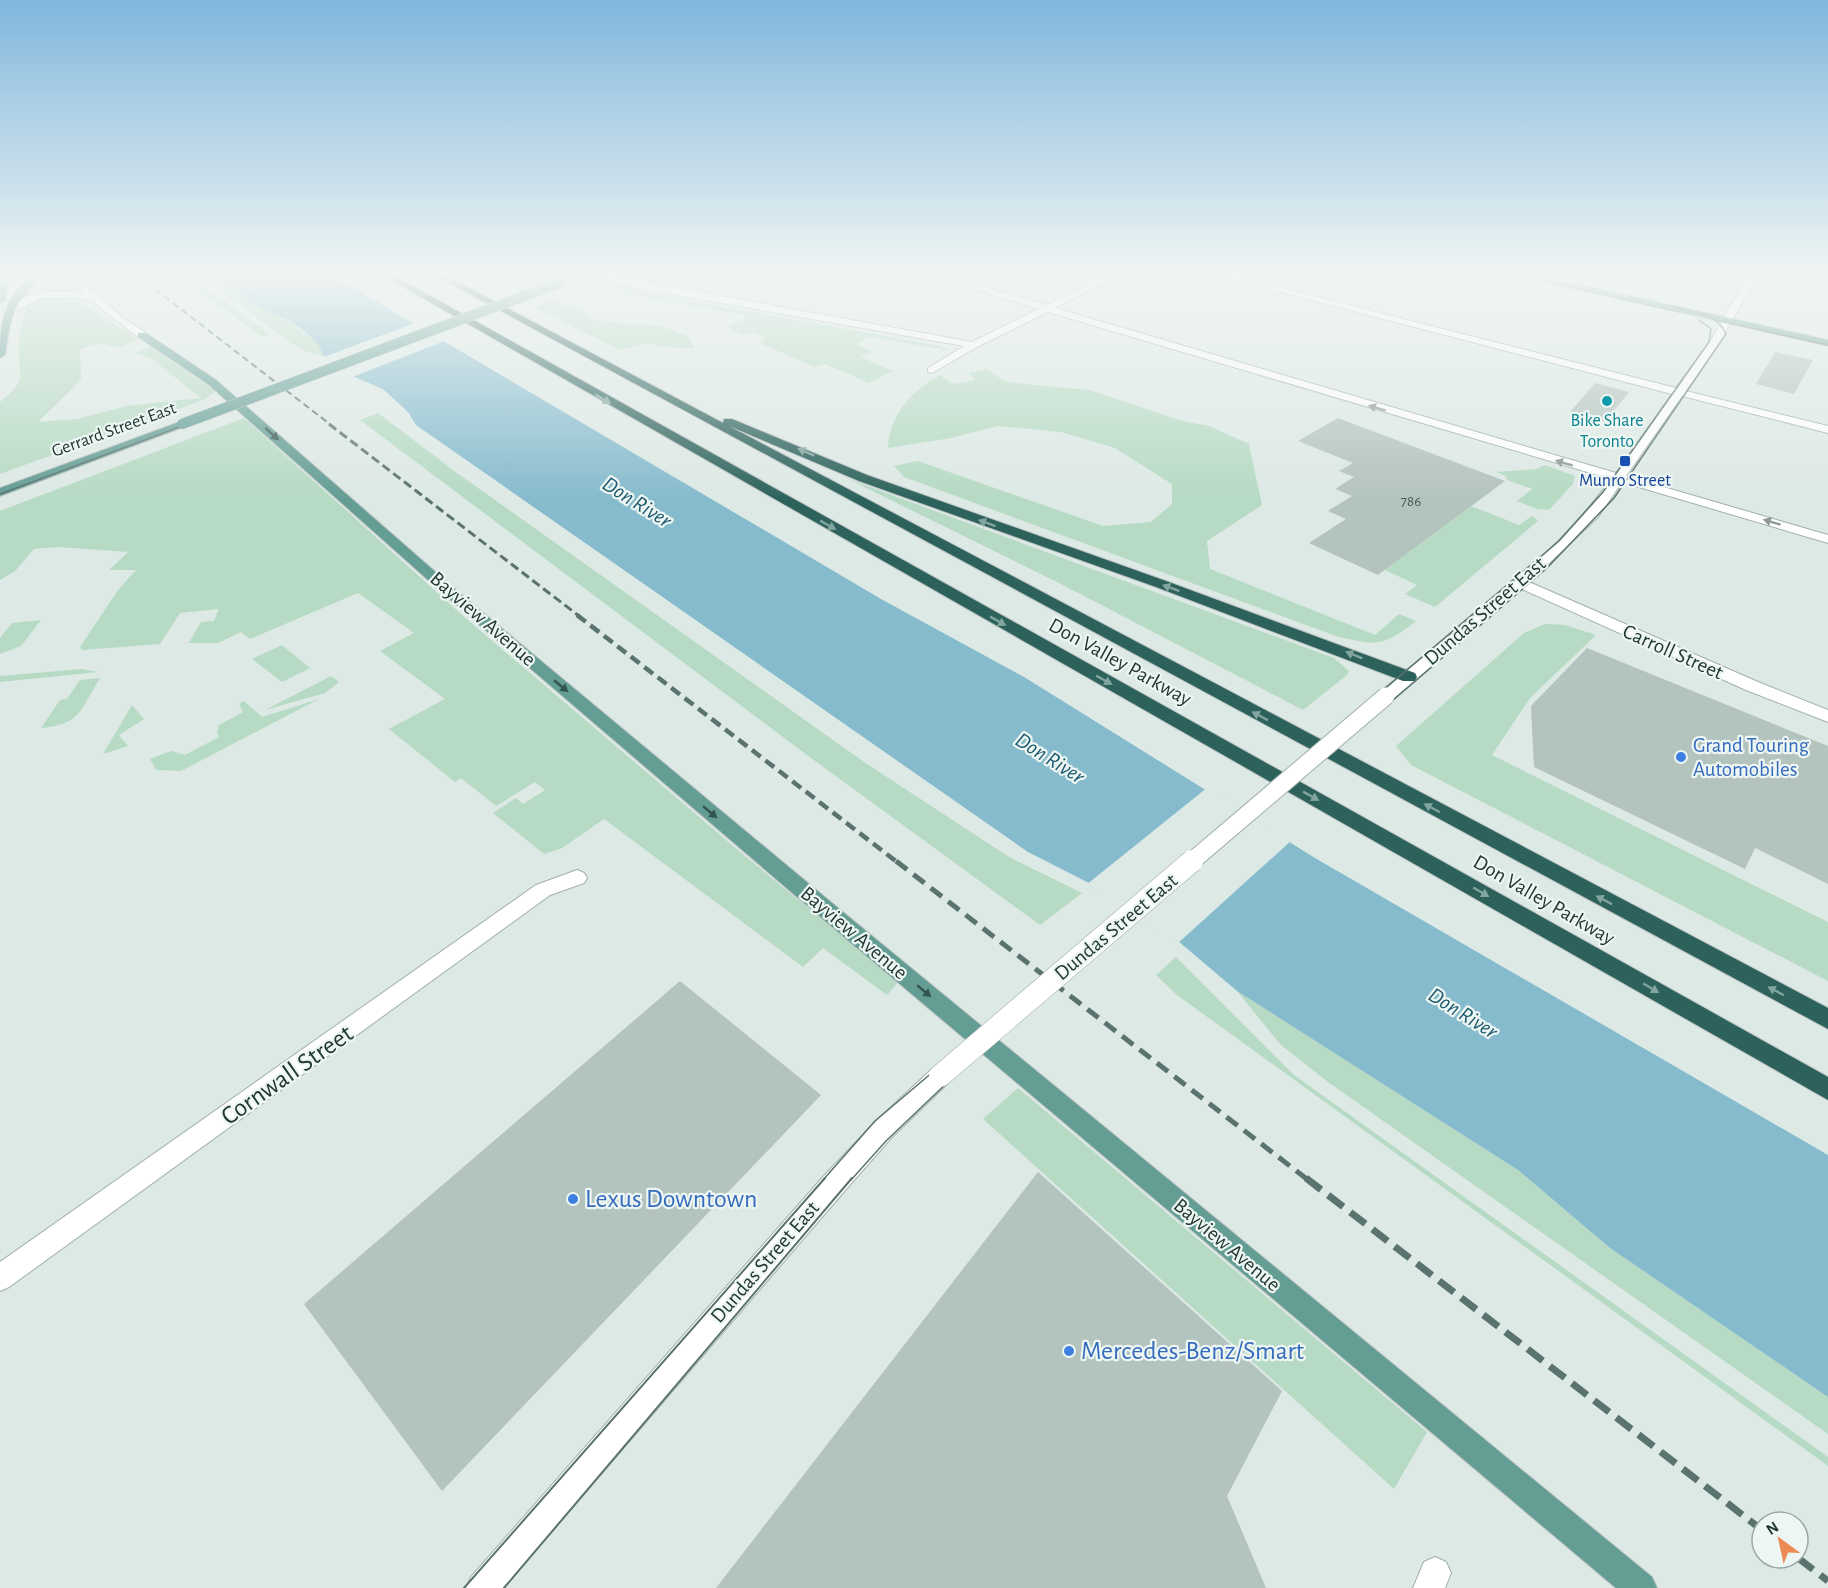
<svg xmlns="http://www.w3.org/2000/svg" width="1828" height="1588" viewBox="0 0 1828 1588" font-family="'Alegreya Sans',sans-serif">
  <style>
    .green { fill: #b6dac3 }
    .water { fill: #86bbcd }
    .pier { fill: #dde9e5 }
    .building { fill: #b3c3be }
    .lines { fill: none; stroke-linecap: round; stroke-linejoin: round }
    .minor-casing { stroke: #a1b0ac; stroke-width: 2 }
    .major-casing { stroke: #bcc3c2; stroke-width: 2 }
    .highway-casing { stroke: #bcc3c2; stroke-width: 2 }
    .minor { fill: #fff; fill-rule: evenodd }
    .major { fill: #639d94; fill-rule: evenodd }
    .highway { fill: #2d625c; fill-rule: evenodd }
    .tram-far1 { stroke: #5a736f; stroke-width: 1.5 }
    .tram { stroke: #5a736f; stroke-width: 2 }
    .rail-far4 { stroke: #5a736f; stroke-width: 2; stroke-dasharray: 7 4; stroke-linecap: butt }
    .rail-far3 { stroke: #5a736f; stroke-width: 3; stroke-dasharray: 9 4.5; stroke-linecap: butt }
    .rail-far2 { stroke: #5a736f; stroke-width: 4.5; stroke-dasharray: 11 6; stroke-linecap: butt }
    .rail-far1 { stroke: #5a736f; stroke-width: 5; stroke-dasharray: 14 8; stroke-linecap: butt }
    .rail { stroke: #5a736f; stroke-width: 7; stroke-dasharray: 19 9; stroke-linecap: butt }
    .minor-bridge-far1-casing { stroke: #a1b0ac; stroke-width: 19; stroke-linecap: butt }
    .minor-bridge-casing { stroke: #a1b0ac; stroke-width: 23; stroke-linecap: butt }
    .major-bridge-casing { stroke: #bcc3c2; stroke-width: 11; stroke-linecap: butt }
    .minor-bridge-far1 { stroke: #fff; stroke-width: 17 }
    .minor-bridge { stroke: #fff; stroke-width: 22 }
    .major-bridge { stroke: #639d94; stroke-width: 10 }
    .oneway { fill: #83a5a0 }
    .oneway2 { fill: #909b99 }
    .oneway3 { fill: #345650 }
    .culture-dot { fill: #0f9aa8; stroke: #edf6f2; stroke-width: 2 }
    .transit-dot { fill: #1a4fb4; stroke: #edf6f2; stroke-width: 2 }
    .shop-dot { fill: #3f7fe0; stroke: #edf6f2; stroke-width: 2 }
    .labels { text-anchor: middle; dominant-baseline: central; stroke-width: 4.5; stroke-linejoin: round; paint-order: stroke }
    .far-number-label { font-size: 15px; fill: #455a56 }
    .far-culture-label { font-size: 18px; fill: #0d838f; stroke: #edf6f2 }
    .far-street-label { font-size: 18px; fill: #203733; stroke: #edf6f2 }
    .far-transit-label { font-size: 18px; fill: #164399; stroke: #edf6f2 }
    .street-label { font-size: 21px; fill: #203733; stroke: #edf6f2 }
    .shop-label { font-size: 21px; fill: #366cbe; stroke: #edf6f2; text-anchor: start }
    .water-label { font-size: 22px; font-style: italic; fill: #1d5a70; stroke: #edf6f2 }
    .near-street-label { font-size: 26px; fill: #203733; stroke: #edf6f2 }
    .near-shop-label { font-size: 26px; fill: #366cbe; stroke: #edf6f2; text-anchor: start }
  </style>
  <rect width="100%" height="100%" fill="#dde9e5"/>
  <!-- green -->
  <g class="green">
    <path d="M 178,276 L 190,276 L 269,333 L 264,338 Z"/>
    <path d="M 200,276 L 214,276 L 266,312 L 288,320 L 318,345 L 324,356 L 307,352 L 291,343 Z"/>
    <path d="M 469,276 L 545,276 L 500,292 Z"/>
    <path d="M 615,287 L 940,346 L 948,350 L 869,337 L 856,344 L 873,352 L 860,357 L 893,371 L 869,383 L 825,364 L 814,367 L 760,343 L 766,338 L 753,332 L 741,335 L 727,326 L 750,316 L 606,291 Z"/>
    <path d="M 69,295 L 138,339 L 120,348 L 101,343 L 80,349 L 81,380 L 38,422 L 77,419 L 127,406 L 201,398 L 151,358 L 135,353 L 150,347 L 216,391 L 203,400 L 0,474 L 0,402 C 32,377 16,375 19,343 C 20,330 24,317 26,305 L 46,297 Z"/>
    <path d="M 551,300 L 579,310 L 598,321 L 661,326 L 688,336 L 694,348 L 663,347 L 647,343 L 620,350 L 533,307 Z"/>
    <path d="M 987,369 L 1006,382 L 1090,390 L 1182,421 L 1209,426 L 1249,444 L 1262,505 L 1207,541 L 1210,569 L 1375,635 L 1399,614 L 1416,621 C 1383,647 1376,646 1336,636 L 904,477 L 894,466 L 918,461 L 1103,526 L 1151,522 L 1172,504 L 1172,484 L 1115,448 L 1061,432 L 998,426 L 951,438 L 888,448 C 889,416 912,390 940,375 L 952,384 L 976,380 L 969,373 Z"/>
    <path d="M 378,413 L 457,473 L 864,762 L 1009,857 L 1082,893 L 1040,925 L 807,755 L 360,420 Z"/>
    <path d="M 244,418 L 463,616 L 739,851 L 898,982 L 887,995 L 823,948 L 803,967 L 604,819 L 562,848 L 544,854 L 493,813 L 516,798 L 523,804 L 545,790 L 535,782 L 496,806 L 461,778 L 455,782 L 389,729 L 445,699 L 380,651 L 414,633 L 358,593 L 250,639 L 241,632 L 218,643 L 189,643 L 201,622 L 214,621 L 219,609 L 180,613 L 160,644 L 82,650 L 80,647 L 118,590 L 136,570 L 109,570 L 128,552 L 58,547 L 34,549 L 15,571 L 0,580 L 0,511 Z"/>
    <path d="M 1545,465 L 1575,476 L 1573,484 L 1549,510 L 1537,509 L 1517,501 L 1532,489 L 1507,480 L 1506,476 L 1496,472 L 1537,469 Z"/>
    <path d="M 848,479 L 1334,658 L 1349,671 L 1347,675 L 1303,710 L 1061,584 Z"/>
    <path d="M 1471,506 L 1519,525 L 1532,516 L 1538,521 L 1435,607 L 1405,594 L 1417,585 L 1385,570 Z"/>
    <path d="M 41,620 L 21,646 L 0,654 L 0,638 L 12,623 Z"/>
    <path d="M 1545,624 L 1565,625 L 1596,635 L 1530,698 L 1492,755 L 1828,922 L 1828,981 L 1411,765 L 1396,746 L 1524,633 Z"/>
    <path d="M 282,645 L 310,668 L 282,682 L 252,659 Z"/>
    <path d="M 81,669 L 98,672 L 0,682 L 0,676 Z"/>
    <path d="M 331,676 L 339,682 L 325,693 L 265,710 Z"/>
    <path d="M 100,678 C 80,710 82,724 41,728 L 60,700 L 67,699 L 80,680 Z"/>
    <path d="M 319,699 L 181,771 L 156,770 L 150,759 L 171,751 L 185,755 L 219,737 L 217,733 L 219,725 L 243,712 L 239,704 L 244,701 L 262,717 Z"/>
    <path d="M 132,705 L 144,719 L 119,735 L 128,746 L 103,754 Z"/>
    <path d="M 1176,957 L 1294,1075 L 1828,1457 L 1828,1466 L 1177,995 L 1156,975 Z"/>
    <path d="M 1237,991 L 1518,1170 L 1610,1248 L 1828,1397 L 1828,1434 L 1328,1082 L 1281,1045 Z"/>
    <path d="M 1018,1088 L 1427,1432 L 1394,1489 L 983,1119 Z"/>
  </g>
  <!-- water -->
  <path class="water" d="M 214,276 L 333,276 L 881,599 L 1024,677 L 1315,858 L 1828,1155 L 1828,1397 L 1610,1248 L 1518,1170 L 1237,991 L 1178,941 L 1091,884 L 1028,852 L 416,425 L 408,412 L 383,389 L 352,376 L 324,356 L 318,345 L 304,331 L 288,320 L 266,312 Z"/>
  <!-- pier -->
  <g class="pier">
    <path d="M 418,322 L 447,340 L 350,378 L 321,358 Z"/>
    <path d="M 1208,787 L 1292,840 L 1177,944 L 1086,885 Z"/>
  </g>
  <!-- building -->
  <g class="building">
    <path d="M 1775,352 L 1813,360 L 1794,394 L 1756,384 Z"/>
    <path d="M 1595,383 L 1629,392 L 1605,422 L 1570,412 Z"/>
    <path d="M 1338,418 L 1460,464 L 1505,481 L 1378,575 L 1309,543 L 1346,519 L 1328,511 L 1352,496 L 1335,489 L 1354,477 L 1339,471 L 1353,463 L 1298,441 Z"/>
    <path d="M 1587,648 L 1828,746 L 1828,884 L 1755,848 L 1745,869 L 1534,767 L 1531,706 Z"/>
    <path d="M 680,981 L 821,1095 L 442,1491 L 304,1304 Z"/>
    <path d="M 1038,1172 L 1282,1391 L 1227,1496 L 1266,1588 L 716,1588 Z"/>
  </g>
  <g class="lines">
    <!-- minor casing -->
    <g class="minor-casing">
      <g id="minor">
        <path d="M 65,276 L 75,276 L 123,318 L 146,333 L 146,337 L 138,337 L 93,302 L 74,297 L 42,298 L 11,313 L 3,311 C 24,291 57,288 84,293 Z"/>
        <path d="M 599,276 L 612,276 L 972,342 L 1038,309 L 932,276 L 947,276 L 1046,305 L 1105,276 L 1117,276 L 1055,308 L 1616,473 L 1672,394 L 1218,276 L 1234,276 L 1676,388 L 1711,340 L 1748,276 L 1757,276 L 1721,340 L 1686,391 L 1828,426 L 1828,433 L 1682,396 L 1626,476 L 1828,535 L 1828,543 L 1622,482 L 1598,517 L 1529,582 L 1758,682 L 1828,710 L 1828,722 L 1746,690 L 1522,589 L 1392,700 L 1380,700 L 1378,696 L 1380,692 C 1459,626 1551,563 1611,479 L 1048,312 L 977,347 L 932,373 L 928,372 L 928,368 L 964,346 L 620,285 Z"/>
        <path d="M 577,870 L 584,873 L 587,878 L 584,883 L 550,895 L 9,1287 L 0,1291 L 0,1262 L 536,885 Z"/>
        <path d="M 940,1065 L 948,1069 L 951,1076 L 948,1083 L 892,1137 L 841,1195 L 503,1588 L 466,1588 L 471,1577 L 823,1177 L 876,1121 L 932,1069 Z"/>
        <path d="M 1435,1557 L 1446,1562 L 1451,1573 L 1445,1588 L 1413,1588 L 1424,1562 Z"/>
      </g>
    </g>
    <!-- major casing -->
    <g class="major-casing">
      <g id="major">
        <path d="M 1,276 L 10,276 L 5,301 L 0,304 Z"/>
        <path d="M 32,276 L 42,276 C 11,308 12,311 5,355 L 0,358 C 0,323 3,299 32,276 Z"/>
        <path d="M 569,276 L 582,276 L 564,284 L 559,281 Z"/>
        <path d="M 1522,276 L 1540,276 L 1828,340 L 1828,346 Z"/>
        <path d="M 138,333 L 146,333 L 216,380 L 464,597 L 838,908 L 1652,1577 L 1657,1588 L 1616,1588 L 824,920 L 454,603 L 208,384 L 138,337 Z"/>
        <path d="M 182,421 L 188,424 L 186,426 L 0,496 L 0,488 Z"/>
      </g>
    </g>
    <!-- highway casing -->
    <g class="highway-casing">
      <g id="highway">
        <path d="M 384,276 L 395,276 L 1828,1077 L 1828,1100 Z"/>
        <path d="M 436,276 L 447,276 L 723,423 L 724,419 L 732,419 L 867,475 L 1166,581 L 1415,673 L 1417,677 L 1415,681 L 1403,681 L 1156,587 L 859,481 L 729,426 L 1828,1008 L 1828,1029 Z"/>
      </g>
    </g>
    <!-- minor -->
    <use href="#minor" class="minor"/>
    <!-- major -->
    <use href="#major" class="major"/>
    <!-- highway -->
    <use href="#highway" class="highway"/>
    <!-- tram-far1 -->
    <g class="tram-far1">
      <path d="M 1519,276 L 1680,312"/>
      <path d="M 1715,320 L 1828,345"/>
      <path d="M 0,494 L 583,276"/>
      <path d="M 823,1180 L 875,1121 L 1559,541 L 1603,492 L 1709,342 L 1711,329 L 1699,320"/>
      <path d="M 851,1180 L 886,1141 L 950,1080 L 1547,568 L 1614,498 L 1726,334 C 1719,314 1690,311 1672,307"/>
    </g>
    <!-- tram -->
    <g class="tram">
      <path d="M 464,1588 L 825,1178"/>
      <path d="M 504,1588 L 852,1178"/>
    </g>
    <!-- rail-far4 -->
    <path class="rail-far4" d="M 138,276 L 331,425"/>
    <!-- rail-far3 -->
    <path class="rail-far3" d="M 329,424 L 579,616"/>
    <!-- rail-far2 -->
    <path class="rail-far2" d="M 577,615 L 897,862"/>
    <!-- rail-far1 -->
    <path class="rail-far1" d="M 896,861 L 1308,1180"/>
    <!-- rail -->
    <g class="rail">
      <path d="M 1306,1178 L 1762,1530"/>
      <path d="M 1798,1558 L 1828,1581"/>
    </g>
    <!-- minor-bridge-far1 casing -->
    <g class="minor-bridge-far1-casing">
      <path id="minor-bridge-far1" d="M 1191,862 L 1386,696"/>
    </g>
    <!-- minor-bridge casing -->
    <g class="minor-bridge-casing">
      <path id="minor-bridge" d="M 940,1076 L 1192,861"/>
    </g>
    <!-- major-bridge casing -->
    <g class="major-bridge-casing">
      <path id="major-bridge" d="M 182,424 L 564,281"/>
    </g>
    <!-- minor-bridge-far1 -->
    <use href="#minor-bridge-far1" class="minor-bridge-far1"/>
    <!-- minor-bridge -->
    <use href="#minor-bridge" class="minor-bridge"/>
    <!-- major-bridge -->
    <use href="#major-bridge" class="major-bridge"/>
  </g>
  <!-- one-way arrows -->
  <defs><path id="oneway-solid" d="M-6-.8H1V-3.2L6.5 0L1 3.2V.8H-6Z" transform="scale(1.5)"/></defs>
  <g class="oneway">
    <use href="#oneway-solid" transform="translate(603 399) rotate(30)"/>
    <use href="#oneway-solid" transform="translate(806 452) rotate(-156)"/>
    <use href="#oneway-solid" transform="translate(987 523) rotate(-160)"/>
    <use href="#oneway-solid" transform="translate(828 525) rotate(29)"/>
    <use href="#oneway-solid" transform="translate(1171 588) rotate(-160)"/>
    <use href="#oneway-solid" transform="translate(998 621) rotate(29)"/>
    <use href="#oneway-solid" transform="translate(1354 655) rotate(-158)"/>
    <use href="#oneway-solid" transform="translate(1104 680) rotate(29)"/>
    <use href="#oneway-solid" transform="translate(1260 716) rotate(-152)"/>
    <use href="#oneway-solid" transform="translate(1311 796) rotate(29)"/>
    <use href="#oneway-solid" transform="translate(1432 808) rotate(-152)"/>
    <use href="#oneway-solid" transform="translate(1481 892) rotate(30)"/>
    <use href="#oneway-solid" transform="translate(1604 900) rotate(-152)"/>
    <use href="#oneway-solid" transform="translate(1651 988) rotate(30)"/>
    <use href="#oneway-solid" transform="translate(1776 991) rotate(-152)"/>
  </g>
  <g class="oneway2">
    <use href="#oneway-solid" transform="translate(1377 408) rotate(-163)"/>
    <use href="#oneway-solid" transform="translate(1564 463) rotate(-164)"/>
    <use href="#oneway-solid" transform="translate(1772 522) rotate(-163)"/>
  </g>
  <g class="oneway3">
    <use href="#oneway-solid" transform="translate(272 434) rotate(42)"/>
    <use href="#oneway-solid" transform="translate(561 686) rotate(40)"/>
    <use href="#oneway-solid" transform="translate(710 812) rotate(40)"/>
    <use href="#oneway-solid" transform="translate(924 991) rotate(40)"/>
  </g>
  <!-- sky -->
  <linearGradient id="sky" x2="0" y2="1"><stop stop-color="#81b7dd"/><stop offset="0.55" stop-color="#f0f5f3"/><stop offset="1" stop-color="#f0f5f3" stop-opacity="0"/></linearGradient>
  <rect width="1828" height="499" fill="url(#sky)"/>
  <!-- markers -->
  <circle class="culture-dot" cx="1607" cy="401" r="6"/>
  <rect class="transit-dot" x="1619" y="455" width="12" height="12" rx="3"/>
  <g class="shop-dot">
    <circle cx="1681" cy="757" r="6"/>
    <circle cx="573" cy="1199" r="6"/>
    <circle cx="1069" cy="1351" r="6"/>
  </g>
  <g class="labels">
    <!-- far-number labels -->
    <g class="far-number-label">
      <text x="1411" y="501">786</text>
    </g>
    <!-- far-culture labels -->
    <g class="far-culture-label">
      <text x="1607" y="421">Bike Share<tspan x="1607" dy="21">Toronto</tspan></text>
    </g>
    <!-- far-street labels -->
    <g class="far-street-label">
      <text transform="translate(114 430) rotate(-20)">Gerrard Street East</text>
    </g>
    <!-- far-transit labels -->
    <g class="far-transit-label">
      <text x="1625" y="481">Munro Street</text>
    </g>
    <!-- street labels -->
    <g class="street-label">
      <text transform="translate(1485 611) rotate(-41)">Dundas Street East</text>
      <text transform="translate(483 619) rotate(41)">Bayview Avenue</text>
      <text transform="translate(1673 652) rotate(24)">Carroll Street</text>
      <text transform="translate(1120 662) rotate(29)">Don Valley Parkway</text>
      <text transform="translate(1544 900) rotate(30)">Don Valley Parkway</text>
      <text transform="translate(1116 927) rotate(-40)">Dundas Street East</text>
      <text transform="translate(854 933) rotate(40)">Bayview Avenue</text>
      <text transform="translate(1227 1245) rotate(40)">Bayview Avenue</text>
      <text transform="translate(765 1262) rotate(-49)">Dundas Street East</text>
    </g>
    <!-- shop labels -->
    <g class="shop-label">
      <text x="1693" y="745">Grand Touring<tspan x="1693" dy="24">Automobiles</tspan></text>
    </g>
    <!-- water labels -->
    <g class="water-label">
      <text transform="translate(637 502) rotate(32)">Don River</text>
      <text transform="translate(1050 758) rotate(32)">Don River</text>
      <text transform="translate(1463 1013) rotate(32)">Don River</text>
    </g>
    <!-- near-street labels -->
    <g class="near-street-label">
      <text transform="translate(287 1075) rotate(-35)">Cornwall Street</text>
    </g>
    <!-- near-shop labels -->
    <g class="near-shop-label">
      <text x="585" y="1199">Lexus Downtown</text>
      <text x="1081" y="1351">Mercedes-Benz/Smart</text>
    </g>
  </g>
  <!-- north arrow -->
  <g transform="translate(1780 1540) rotate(327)"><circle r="28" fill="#edf6f2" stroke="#9baaa6" stroke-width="1.5"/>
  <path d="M0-4.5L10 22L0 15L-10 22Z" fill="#ed8b57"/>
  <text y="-9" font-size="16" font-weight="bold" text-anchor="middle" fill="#203733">N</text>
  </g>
</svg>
